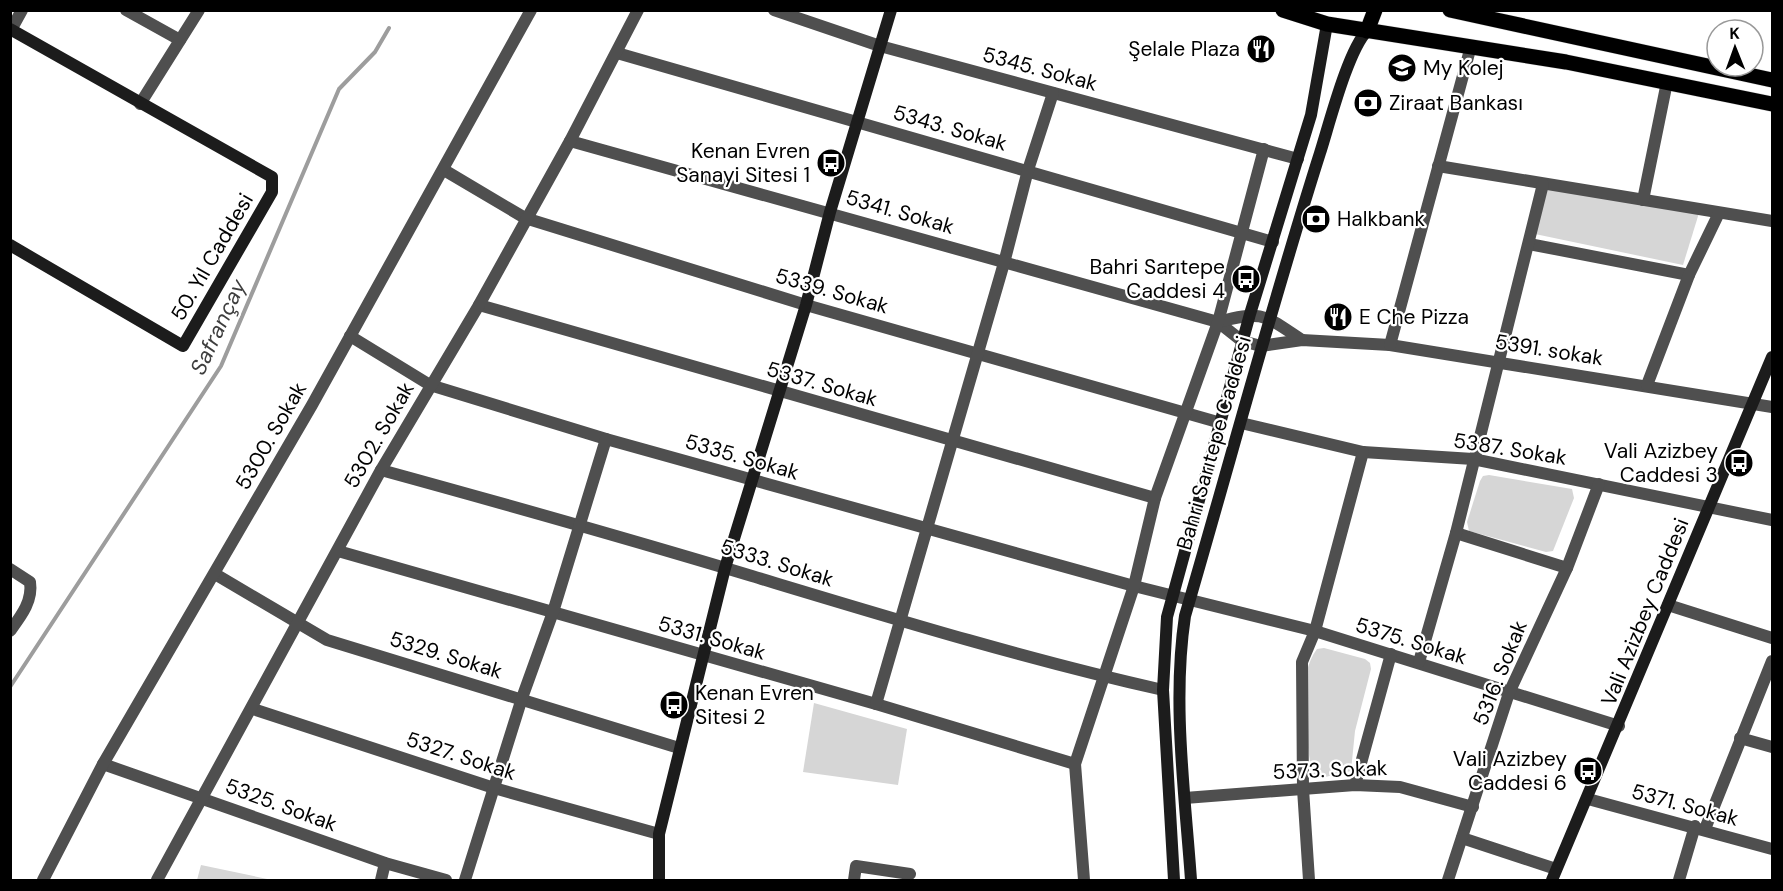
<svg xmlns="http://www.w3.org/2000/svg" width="1783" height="891" viewBox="0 0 1783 891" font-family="'DM Sans',sans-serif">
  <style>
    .green { fill: #d6d6d6 }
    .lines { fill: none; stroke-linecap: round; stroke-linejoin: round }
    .stream { stroke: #9d9d9d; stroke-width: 4 }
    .primary-casing { stroke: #dbdbdb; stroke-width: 16 }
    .street { stroke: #4f4f4f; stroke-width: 12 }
    .secondary { stroke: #1c1c1c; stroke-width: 12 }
    .primary { stroke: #000; stroke-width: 15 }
    .labels { text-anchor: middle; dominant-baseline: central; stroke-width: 4.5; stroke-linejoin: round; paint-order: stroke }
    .poi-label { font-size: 21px; fill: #000; stroke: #fff; text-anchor: end }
    .street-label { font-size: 21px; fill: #000; stroke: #fff }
    .water-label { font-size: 22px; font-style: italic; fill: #3e3e3e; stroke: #fff }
  </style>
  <rect width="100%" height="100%" fill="#fff"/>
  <!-- green -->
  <g class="green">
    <path d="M 1543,188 L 1699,213 L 1683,265 L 1535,234 Z"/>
    <path d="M 1489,475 L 1572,489 L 1574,498 L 1553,551 L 1546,552 L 1469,531 L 1467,522 L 1480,481 L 1483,476 Z"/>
    <path d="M 1324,648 L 1365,659 L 1370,663 L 1371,669 L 1355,731 L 1351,771 L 1321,778 L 1316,777 L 1311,770 C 1307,736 1295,677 1317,649 Z"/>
    <path d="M 814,703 L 907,729 L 898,785 L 803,772 Z"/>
    <path d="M 201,865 L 272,880 L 197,880 Z"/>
  </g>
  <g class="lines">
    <!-- stream -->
    <path class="stream" d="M 10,687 L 221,366 L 339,89 L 375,52 L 389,28"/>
    <!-- primary casing -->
    <g class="primary-casing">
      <g id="primary">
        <path d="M 1283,10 L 1327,24 L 1566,62 L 1772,104"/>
        <path d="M 1450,10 L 1772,80"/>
        <path d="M 1367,31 L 1375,10"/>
      </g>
    </g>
    <!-- street -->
    <g class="street">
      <path d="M 126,10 L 180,40"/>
      <path d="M 774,10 L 880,46 L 1298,159"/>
      <path d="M 11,30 L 22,10"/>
      <path d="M 617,53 L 1273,242"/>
      <path d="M 140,104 L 199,10"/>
      <path d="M 570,141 L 1218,322 L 1242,341 L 1261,346 L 1302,340 L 1390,345 L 1772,407"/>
      <path d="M 1438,166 L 1772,221"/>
      <path d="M 444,170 L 525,218 L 806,305 L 1221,423"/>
      <path d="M 1643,200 L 1667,82"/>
      <path d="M 1529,244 L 1689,275"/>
      <path d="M 479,305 L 1155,498"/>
      <path d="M 1218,322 C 1263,310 1264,315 1302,340"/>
      <path d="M 350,336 L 430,385 L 606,439 L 1134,586 L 1315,631 L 1619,726"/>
      <path d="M 1390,345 L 1471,46"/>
      <path d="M 1647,385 L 1689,275 L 1719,213"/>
      <path d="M 1241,423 L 1363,452 L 1473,459 L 1772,520"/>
      <path d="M 381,470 C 505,504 629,539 752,576 C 888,617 1025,659 1163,690"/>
      <path d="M 1456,533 L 1567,568"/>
      <path d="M 338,551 L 876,704 L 1075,764"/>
      <path d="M 10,569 L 30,582 C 33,601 21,616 10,631"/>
      <path d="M 215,574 L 327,640 L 679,748"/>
      <path d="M 1668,605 L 1772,638"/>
      <path d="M 1419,662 L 1456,533 L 1543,184"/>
      <path d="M 876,704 L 1004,263 L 1028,170 L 1053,93"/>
      <path d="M 253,709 L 494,788 L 659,834"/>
      <path d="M 1740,738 L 1772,747"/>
      <path d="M 103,764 L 385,863 L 446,880"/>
      <path d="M 1355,785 L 1391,654"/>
      <path d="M 1185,798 L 1355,785 L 1400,787 L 1473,807"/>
      <path d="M 1588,799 L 1772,849"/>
      <path d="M 1705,829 L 1772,661"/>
      <path d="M 1462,838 L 1556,869"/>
      <path d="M 43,880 L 103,764 L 312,405 L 531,10"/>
      <path d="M 157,880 L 381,470 L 479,305 L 570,141 L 638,10"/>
      <path d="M 381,880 L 385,863"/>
      <path d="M 465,880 L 522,698 L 553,612 L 606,439"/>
      <path d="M 854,880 L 856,866 L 910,874"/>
      <path d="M 1084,880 L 1075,764 L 1134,586 L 1155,498 L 1218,322 L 1264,149"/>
      <path d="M 1309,880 L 1303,789 L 1302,662 L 1315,631 L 1363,452"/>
      <path d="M 1448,880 L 1509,693 L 1567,568 L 1599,484"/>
      <path d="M 1679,880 L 1695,826"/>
    </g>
    <!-- secondary -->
    <g class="secondary">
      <path d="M 10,29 L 272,177 L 272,192 L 183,346 L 10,245"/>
      <path d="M 659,880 L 659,834 L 725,568 L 806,305 L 830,212 L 891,10"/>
      <path d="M 1174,880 L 1163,690 L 1167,617 L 1250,314 L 1311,115 L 1327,24"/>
      <path d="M 1191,880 C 1185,794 1172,702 1185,616 C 1230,462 1271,307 1320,153 C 1329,125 1348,50 1367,31"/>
      <path d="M 1552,880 L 1772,357"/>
    </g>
    <!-- primary -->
    <use href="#primary" class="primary"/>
  </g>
  <!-- icons -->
  <defs>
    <g id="restaurant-disc" transform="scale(1.5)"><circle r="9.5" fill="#000" stroke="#fff"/><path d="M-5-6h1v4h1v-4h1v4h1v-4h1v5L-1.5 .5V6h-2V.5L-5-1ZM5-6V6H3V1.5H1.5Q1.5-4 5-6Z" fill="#fff"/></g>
    <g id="school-disc" transform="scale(1.5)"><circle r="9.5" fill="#000" stroke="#fff"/><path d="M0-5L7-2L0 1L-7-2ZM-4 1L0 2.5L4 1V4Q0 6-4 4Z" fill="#fff"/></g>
    <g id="bank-disc" transform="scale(1.5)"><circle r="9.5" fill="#000" stroke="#fff"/><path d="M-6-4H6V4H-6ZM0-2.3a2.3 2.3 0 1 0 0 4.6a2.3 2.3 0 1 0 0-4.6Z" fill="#fff"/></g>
    <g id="bus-disc" transform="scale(1.5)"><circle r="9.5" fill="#000" stroke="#fff"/><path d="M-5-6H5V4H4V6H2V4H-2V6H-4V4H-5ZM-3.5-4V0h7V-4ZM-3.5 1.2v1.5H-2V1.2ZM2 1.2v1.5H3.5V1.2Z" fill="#fff"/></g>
  </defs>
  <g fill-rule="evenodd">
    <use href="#restaurant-disc" x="1261" y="49"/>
    <use href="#school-disc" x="1402" y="68"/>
    <use href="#bank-disc" x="1368" y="103"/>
    <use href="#bus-disc" x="831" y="163"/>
    <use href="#bank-disc" x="1316" y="219"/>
    <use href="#bus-disc" x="1246" y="279"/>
    <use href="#restaurant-disc" x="1338" y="317"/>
    <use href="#bus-disc" x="1739" y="463"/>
    <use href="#bus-disc" x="674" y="705"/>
    <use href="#bus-disc" x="1588" y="771"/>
  </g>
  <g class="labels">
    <!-- poi labels -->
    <g class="poi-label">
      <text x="1240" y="49">Şelale Plaza</text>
      <text x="1423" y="68" text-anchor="start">My Kolej</text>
      <text x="1389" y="103" text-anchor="start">Ziraat Bankası</text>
      <text x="810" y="151">Kenan Evren<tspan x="810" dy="24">Sanayi Sitesi 1</tspan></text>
      <text x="1337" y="219" text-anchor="start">Halkbank</text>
      <text x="1225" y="267">Bahri Sarıtepe<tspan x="1225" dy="24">Caddesi 4</tspan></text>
      <text x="1359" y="317" text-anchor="start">E Che Pizza</text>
      <text x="1718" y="451">Vali Azizbey<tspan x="1718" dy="24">Caddesi 3</tspan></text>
      <text x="695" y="693" text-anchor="start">Kenan Evren<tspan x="695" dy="24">Sitesi 2</tspan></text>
      <text x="1567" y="759">Vali Azizbey<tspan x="1567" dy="24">Caddesi 6</tspan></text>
    </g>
    <!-- street labels -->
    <g class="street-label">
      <text transform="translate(1040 69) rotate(15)">5345. Sokak</text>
      <text transform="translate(950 128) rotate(16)">5343. Sokak</text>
      <text transform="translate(900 212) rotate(16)">5341. Sokak</text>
      <text transform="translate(212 257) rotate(-60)">50. Yıl Caddesi</text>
      <text transform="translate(832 291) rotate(16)">5339. Sokak</text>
      <text transform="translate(1549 350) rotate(9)">5391. sokak</text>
      <text transform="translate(822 384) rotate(16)">5337. Sokak</text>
      <text transform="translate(379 435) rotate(-60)">5302. Sokak</text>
      <text transform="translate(271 436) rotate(-60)">5300. Sokak</text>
      <text transform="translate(1214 443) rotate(-74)">Bahri Sarıtepe Caddesi</text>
      <text transform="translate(1510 449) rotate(9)">5387. Sokak</text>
      <text transform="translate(742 457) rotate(16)">5335. Sokak</text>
      <text transform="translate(777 563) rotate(17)">5333. Sokak</text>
      <text transform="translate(1645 612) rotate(-68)">Vali Azizbey Caddesi</text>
      <text transform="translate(712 638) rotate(16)">5331. Sokak</text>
      <text transform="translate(1411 641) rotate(17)">5375. Sokak</text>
      <text transform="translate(446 655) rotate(17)">5329. Sokak</text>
      <text transform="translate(1500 673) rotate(-68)">5316. Sokak</text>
      <text transform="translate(461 756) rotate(18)">5327. Sokak</text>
      <text transform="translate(1330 770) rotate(-2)">5373. Sokak</text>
      <text transform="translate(281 805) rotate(20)">5325. Sokak</text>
      <text transform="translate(1685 805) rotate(15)">5371. Sokak</text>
    </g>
    <!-- water labels -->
    <g class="water-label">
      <text transform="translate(218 327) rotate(-65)">Safrançay</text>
    </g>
  </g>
  <!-- border -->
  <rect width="1783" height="891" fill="none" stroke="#000000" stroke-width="24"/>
  <!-- north arrow -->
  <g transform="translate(1735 48) rotate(359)"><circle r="28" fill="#ffffff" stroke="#999999" stroke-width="1.5"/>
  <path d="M0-4.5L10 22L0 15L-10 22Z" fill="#000000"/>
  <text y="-9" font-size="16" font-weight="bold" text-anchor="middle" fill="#000000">K</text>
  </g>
</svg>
